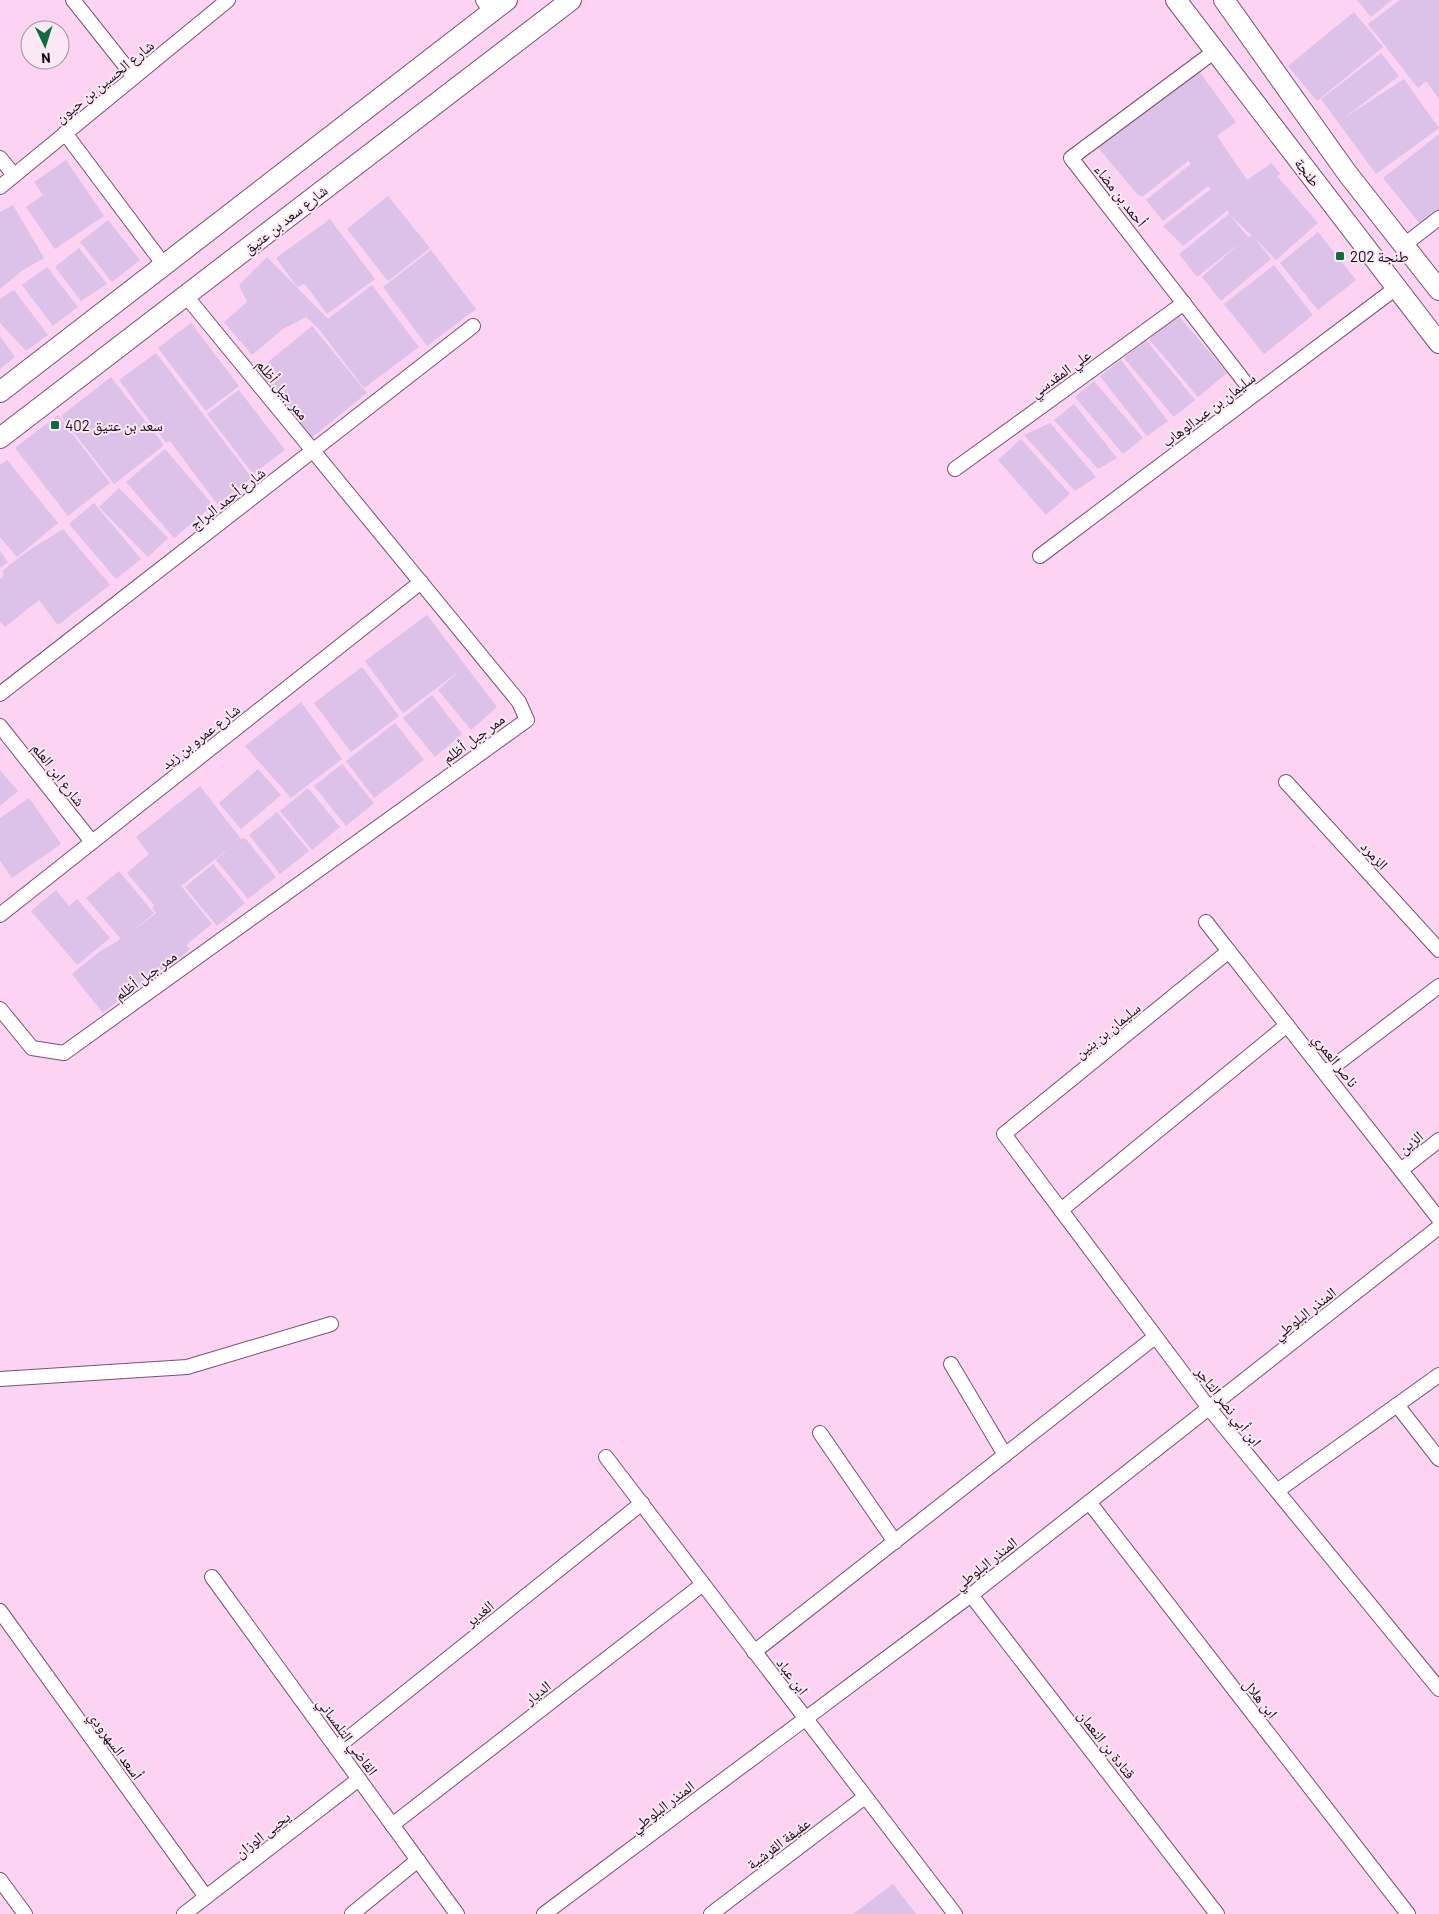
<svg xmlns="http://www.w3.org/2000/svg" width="1439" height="1914" viewBox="0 0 1439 1914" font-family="Barlow,'Noto Naskh Arabic',sans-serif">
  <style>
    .building { fill: #dcc1e8; fill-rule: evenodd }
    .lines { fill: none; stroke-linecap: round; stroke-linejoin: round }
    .street-casing { stroke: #77536e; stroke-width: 16 }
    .secondary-casing { stroke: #77536e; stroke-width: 22 }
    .street { stroke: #fff; stroke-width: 14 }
    .secondary { stroke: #fff; stroke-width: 20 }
    .poi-dot { fill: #116b3e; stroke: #fae9f5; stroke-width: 2 }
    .labels { text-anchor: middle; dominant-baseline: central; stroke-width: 4; stroke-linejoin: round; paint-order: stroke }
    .street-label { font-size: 15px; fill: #160913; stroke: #fae9f5 }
    .poi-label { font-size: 15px; fill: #160913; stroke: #fae9f5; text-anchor: start }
  </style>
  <rect width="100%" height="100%" fill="#fcd3f2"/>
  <!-- building -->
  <g class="building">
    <path d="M 1357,0 L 1392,0 L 1371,17 Z"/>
    <path d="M 1400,0 L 1439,0 L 1439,99 L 1426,81 L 1418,88 L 1368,24 Z"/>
    <path d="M 1354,12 L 1383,47 L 1317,101 L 1288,66 Z"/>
    <path d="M 1381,53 L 1399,76 L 1344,118 L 1404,79 L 1439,128 L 1376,174 L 1321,99 Z"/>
    <path d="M 1199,71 L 1236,122 L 1217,136 L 1247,180 L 1272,163 L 1280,174 L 1277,176 L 1318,223 L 1276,260 L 1254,237 L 1271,259 L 1221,301 L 1202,277 L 1241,242 L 1197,277 L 1179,254 L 1229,214 L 1228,210 L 1183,246 L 1163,226 L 1211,189 L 1208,186 L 1163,221 L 1146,200 L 1191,164 L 1187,159 L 1187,162 L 1142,197 L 1136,193 L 1096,145 ZM 1229,214 L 1252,236 L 1248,237 Z"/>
    <path d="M 1439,134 L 1439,211 L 1421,225 L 1383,178 Z"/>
    <path d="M 66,160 L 104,216 L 55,249 L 26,207 L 43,195 L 34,182 Z"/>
    <path d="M 388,196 L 430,248 L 388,281 L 347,229 Z"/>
    <path d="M 13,205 L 44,258 L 23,270 L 0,289 L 0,212 Z"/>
    <path d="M 330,219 L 375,279 L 327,314 L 305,284 L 297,287 L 276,258 Z"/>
    <path d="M 108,220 L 140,260 L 112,282 L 80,242 Z"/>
    <path d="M 1318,232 L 1356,280 L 1318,310 L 1280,263 Z"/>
    <path d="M 79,248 L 107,284 L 81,301 L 55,267 Z"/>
    <path d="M 431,250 L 476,309 L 427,346 L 383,287 Z"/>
    <path d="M 267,257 L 328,319 L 372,285 L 419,347 L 364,388 L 318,328 L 306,317 L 283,329 L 252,355 L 224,322 L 247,302 L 239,285 Z"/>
    <path d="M 1274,265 L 1313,315 L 1264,354 L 1224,304 Z"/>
    <path d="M 47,267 L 78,307 L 53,326 L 22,285 Z"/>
    <path d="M 14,290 L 48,335 L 26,351 L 0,323 L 0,299 Z"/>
    <path d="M 1178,315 L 1227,373 L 1198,397 L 1149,339 Z"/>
    <path d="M 191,323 L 239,386 L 206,411 L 158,348 Z"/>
    <path d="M 312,326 L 367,393 L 311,438 L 257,371 Z"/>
    <path d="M 0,336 L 15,357 L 0,369 Z"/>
    <path d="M 1146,340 L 1195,400 L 1174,417 L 1124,358 Z"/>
    <path d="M 156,353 L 252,478 L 217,504 L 170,441 L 166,443 L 119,380 Z"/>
    <path d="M 1121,360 L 1168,421 L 1147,436 L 1100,376 Z"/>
    <path d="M 111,377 L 163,444 L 163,446 L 114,484 L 61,416 Z"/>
    <path d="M 1094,381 L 1143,438 L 1123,454 L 1075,397 Z"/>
    <path d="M 239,390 L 285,450 L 253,474 L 207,414 Z"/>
    <path d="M 1074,404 L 1117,458 L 1098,469 L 1054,420 Z"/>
    <path d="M 58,415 L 110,483 L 68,516 L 15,448 Z"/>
    <path d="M 1050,423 L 1096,477 L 1075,491 L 1024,435 Z"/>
    <path d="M 1021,439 L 1070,494 L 1046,515 L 998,460 Z"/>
    <path d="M 165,449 L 213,505 L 174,538 L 126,482 Z"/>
    <path d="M 7,460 L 58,523 L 17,557 L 0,537 L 0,465 Z"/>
    <path d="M 119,488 L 168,538 L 148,557 L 99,507 Z"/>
    <path d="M 94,503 L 141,559 L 116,579 L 69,524 Z"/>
    <path d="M 63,529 L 110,585 L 58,625 L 39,600 L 5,627 L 0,622 L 0,579 L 4,575 L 2,571 L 25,553 Z"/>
    <path d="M 0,551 L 8,562 L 0,568 Z"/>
    <path d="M 427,615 L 497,707 L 471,730 L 438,690 L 461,670 L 403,713 L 365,661 Z"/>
    <path d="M 362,667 L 399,716 L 351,752 L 314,703 Z"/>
    <path d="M 432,695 L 462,734 L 435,757 L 403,718 Z"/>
    <path d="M 301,702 L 342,759 L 291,798 L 245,746 Z"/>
    <path d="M 395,723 L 424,760 L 374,798 L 346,761 Z"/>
    <path d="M 342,764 L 374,803 L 346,826 L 314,786 Z"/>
    <path d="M 258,769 L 281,795 L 241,829 L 219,803 Z"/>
    <path d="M 0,770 L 18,791 L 0,806 Z"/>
    <path d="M 200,786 L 241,839 L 245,838 L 276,877 L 248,899 L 216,860 L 231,847 L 181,886 L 212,924 L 186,945 L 190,949 L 162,972 L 159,968 L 103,1013 L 72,974 L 99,952 L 121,939 L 86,898 L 119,871 L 154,913 L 130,933 L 156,913 L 152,908 L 154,905 L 127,873 L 149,854 L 136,837 Z"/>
    <path d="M 308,788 L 340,827 L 312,850 L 280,811 Z"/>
    <path d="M 29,798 L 61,844 L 12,878 L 0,861 L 0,818 Z"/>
    <path d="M 277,812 L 309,851 L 280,874 L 249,835 Z"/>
    <path d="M 213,864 L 245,903 L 217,926 L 185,887 Z"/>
    <path d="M 56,890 L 69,906 L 77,899 L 110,938 L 77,965 L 31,911 Z"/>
    <path d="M 893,1884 L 916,1914 L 853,1914 Z"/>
  </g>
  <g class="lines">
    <!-- street casing -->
    <g class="street-casing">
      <g id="street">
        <path d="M 73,0 L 134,77"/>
        <path d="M 483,0 L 491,12"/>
        <path d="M 1215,51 L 1071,158 L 1254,394"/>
        <path d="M 65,133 L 164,265"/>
        <path d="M 0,158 L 14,175"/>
        <path d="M 0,187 L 228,0"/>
        <path d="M 1404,245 L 1439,218"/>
        <path d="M 955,469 L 1184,303"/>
        <path d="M 1040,556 L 1396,288"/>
        <path d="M 0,694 L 473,326"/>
        <path d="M 0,726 L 92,842"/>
        <path d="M 1286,782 L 1439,950"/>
        <path d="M 0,915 L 421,582"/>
        <path d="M 1206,922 L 1439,1219"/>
        <path d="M 1229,951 L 1004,1134 L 1209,1408 L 1439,1689"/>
        <path d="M 0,1009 L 32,1048 L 64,1053 L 527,720 L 519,702 L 186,296"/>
        <path d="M 1325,1073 L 1439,986"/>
        <path d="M 1401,1170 L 1439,1140"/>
        <path d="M 1061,1210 L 1287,1025"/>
        <path d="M 951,1364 L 1005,1455"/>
        <path d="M 0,1379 L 187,1367 L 331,1324"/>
        <path d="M 1397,1405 L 1439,1459"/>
        <path d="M 820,1433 L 895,1542"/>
        <path d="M 606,1457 L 955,1914"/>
        <path d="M 1277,1491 L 1439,1375"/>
        <path d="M 1089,1502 L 1408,1914"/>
        <path d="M 212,1577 L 457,1914"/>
        <path d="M 971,1595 L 1217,1914"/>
        <path d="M 0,1611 L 206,1897"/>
        <path d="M 754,1652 L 1155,1337"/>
        <path d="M 336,1748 L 642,1503"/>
        <path d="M 392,1825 L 703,1584"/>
        <path d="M 0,1880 L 25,1914"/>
        <path d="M 184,1914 L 359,1779"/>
        <path d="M 352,1914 L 418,1860"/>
        <path d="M 544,1914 L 971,1595 L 1439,1227"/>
        <path d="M 711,1914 L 865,1797"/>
      </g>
    </g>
    <!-- secondary casing -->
    <g class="secondary-casing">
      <g id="secondary">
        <path d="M 1176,0 L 1439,343"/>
        <path d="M 1224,0 L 1347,173 L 1439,290"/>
        <path d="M 0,392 L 507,0"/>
        <path d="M 0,438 L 571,0"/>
      </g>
    </g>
    <!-- street -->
    <use href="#street" class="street"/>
    <!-- secondary -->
    <use href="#secondary" class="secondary"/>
  </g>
  <!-- markers -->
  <g class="poi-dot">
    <rect x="1335" y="251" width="10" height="10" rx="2.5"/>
    <rect x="50" y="420" width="10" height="10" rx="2.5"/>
  </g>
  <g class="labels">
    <!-- street labels -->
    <g class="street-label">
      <text transform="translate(104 81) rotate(-39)">شارع الحسين بن حيون</text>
      <text transform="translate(1308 172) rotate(53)">طنجة</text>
      <text transform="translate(1121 195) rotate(52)">أحمد بن مضاء</text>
      <text transform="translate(285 219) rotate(-38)">شارع سعد بن عتيق</text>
      <text transform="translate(1060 373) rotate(-36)">علي المقدسي</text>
      <text transform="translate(283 389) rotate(51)">ممر جبل أظلم</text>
      <text transform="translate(1208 409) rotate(-37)">سليمان بن عبدالوهاب</text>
      <text transform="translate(227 498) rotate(-38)">شارع أحمد البراج</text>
      <text transform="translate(200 736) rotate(-38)">شارع عمرو بن زيد</text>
      <text transform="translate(473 738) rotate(-36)">ممر جبل أظلم</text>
      <text transform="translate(59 774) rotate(52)">شارع ابن العلم</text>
      <text transform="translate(1375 855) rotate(48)">الزمرد</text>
      <text transform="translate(145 975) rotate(-36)">ممر جبل أظلم</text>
      <text transform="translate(1107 1030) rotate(-39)">سليمان بن بنين</text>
      <text transform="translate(1336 1060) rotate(52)">ناصر العمري</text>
      <text transform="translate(1410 1142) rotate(-39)">الزين</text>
      <text transform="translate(1304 1313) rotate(-38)">المنذر البلوطي</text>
      <text transform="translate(1229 1406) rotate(52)">ابن أبي نصر التاجر</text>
      <text transform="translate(985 1563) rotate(-38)">المنذر البلوطي</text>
      <text transform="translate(479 1613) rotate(-39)">الغدير</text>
      <text transform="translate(793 1676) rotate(53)">ابن عباد</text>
      <text transform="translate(537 1692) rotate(-38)">الديار</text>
      <text transform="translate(1261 1698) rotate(52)">ابن هلال</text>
      <text transform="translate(348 1736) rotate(54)">القاضي التلمساني</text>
      <text transform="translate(1107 1744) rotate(52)">قتادة بن النعمان</text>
      <text transform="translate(116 1745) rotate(54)">أسعد السهرودي</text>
      <text transform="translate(662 1806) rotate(-37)">المنذر البلوطي</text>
      <text transform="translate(262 1834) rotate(-38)">يحيى الوزان</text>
      <text transform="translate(778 1843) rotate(-37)">عفيفة القرشية</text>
    </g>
    <!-- poi labels -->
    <g class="poi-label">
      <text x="1350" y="256">طنجة 202</text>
      <text x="65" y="425">سعد بن عتيق 402</text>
    </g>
  </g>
  <!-- north arrow -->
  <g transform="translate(45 45) rotate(176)"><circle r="24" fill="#fae9f5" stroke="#9f8f9b"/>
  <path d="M0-4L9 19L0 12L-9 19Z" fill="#116b3e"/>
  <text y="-8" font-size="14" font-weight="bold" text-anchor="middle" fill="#160913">N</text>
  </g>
</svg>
